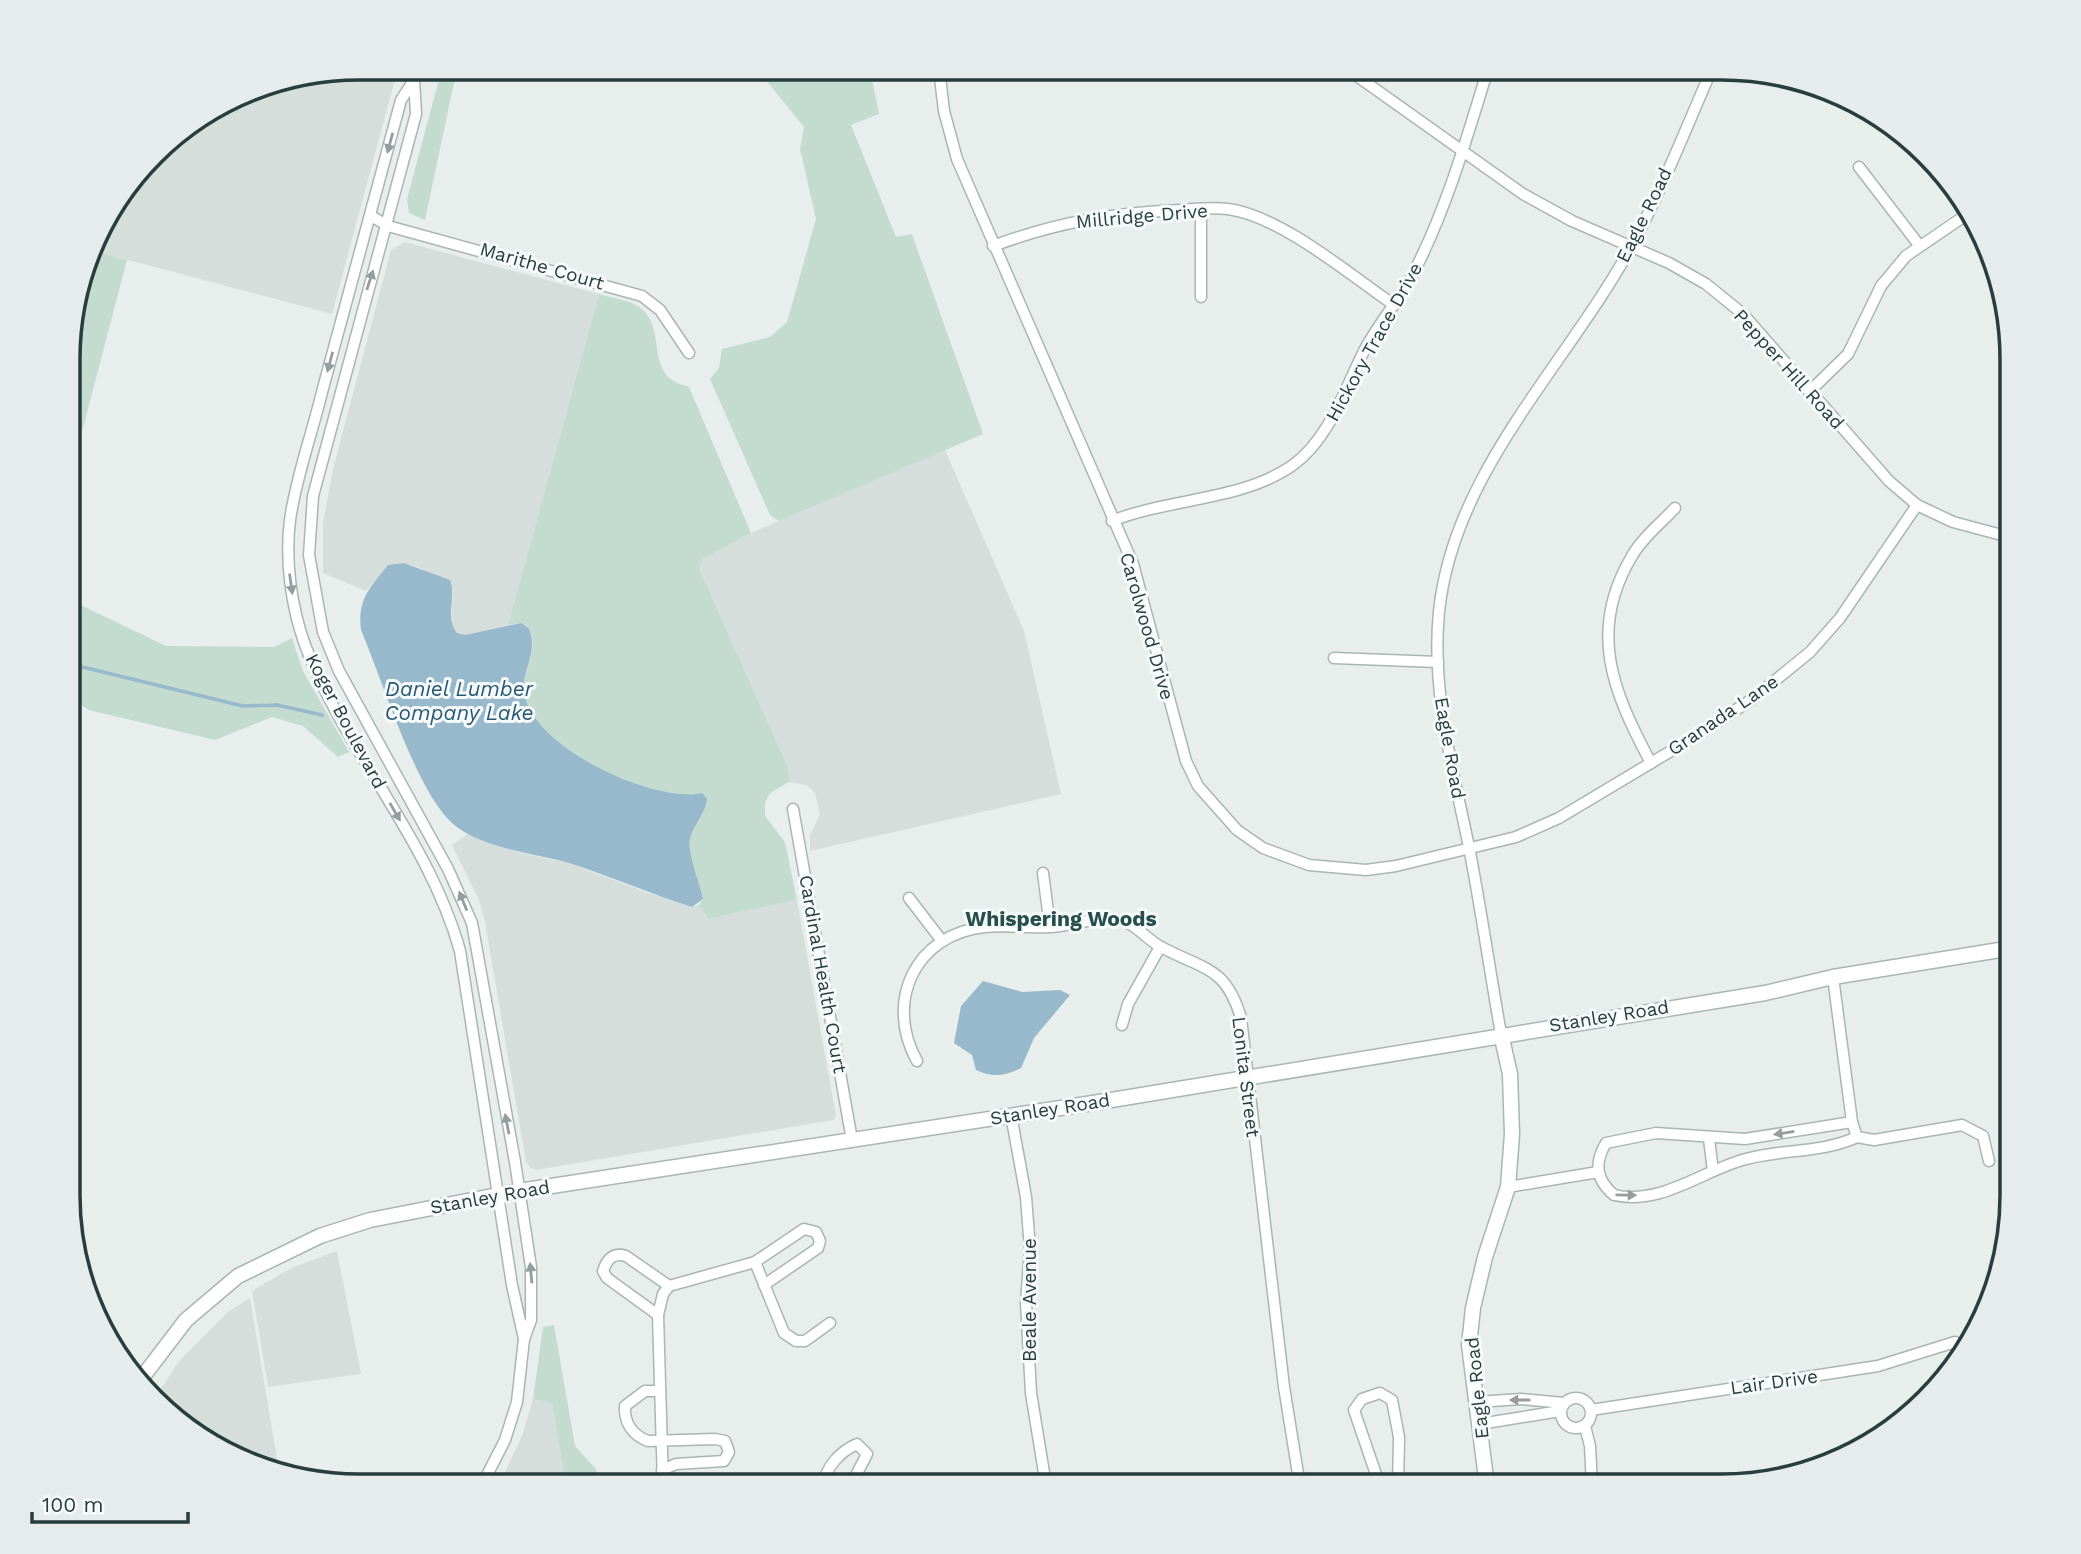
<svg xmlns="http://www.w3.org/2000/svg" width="2081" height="1554" viewBox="0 0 2081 1554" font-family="'Work Sans',sans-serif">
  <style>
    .built { fill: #d5dedb }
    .green { fill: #c3dccf }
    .water { fill: #97b9cb }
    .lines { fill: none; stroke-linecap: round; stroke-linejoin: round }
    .stream { stroke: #97b9cb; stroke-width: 3.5 }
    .minor-casing { stroke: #aab6b4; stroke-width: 13 }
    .tertiary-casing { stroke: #aab6b4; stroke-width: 17 }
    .minor { stroke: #fff; stroke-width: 10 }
    .tertiary { stroke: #fff; stroke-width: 14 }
    .oneway { fill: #949e9e }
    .labels { text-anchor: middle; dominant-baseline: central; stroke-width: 6; stroke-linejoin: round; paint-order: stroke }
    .street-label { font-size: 19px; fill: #283e3d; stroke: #f7fafa }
    .water-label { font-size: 21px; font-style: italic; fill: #285974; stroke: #f7fafa }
    .neighbourhood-label { font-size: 21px; font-weight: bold; fill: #264e4c; stroke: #f7fafa }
    .rim { fill: none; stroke: #283e3d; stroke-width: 3.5 }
  </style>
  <rect width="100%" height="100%" fill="#e7eeec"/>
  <!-- built -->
  <g class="built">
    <path d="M 359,68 L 398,68 L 332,314 L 95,251 L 107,214 L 168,140 L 265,84 Z"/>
    <path d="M 405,242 L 599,294 L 508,625 L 465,635 L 457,633 L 451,626 L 453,590 L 421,568 L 404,563 L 388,565 L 366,591 L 323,573 L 323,523 L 333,469 L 391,250 Z"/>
    <path d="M 945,450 L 1024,631 L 1061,794 L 810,851 L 810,835 L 820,815 L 815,793 L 807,785 L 789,782 L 787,765 L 699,568 L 703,559 L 751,533 Z"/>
    <path d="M 469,833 L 522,853 L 571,864 L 651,894 L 692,907 L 699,905 L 708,919 L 797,900 L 836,1116 L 833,1120 L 536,1170 L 531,1168 L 526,1162 L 485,922 L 479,900 L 452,845 Z"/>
    <path d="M 337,1251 L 361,1374 L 268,1387 L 252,1291 L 291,1268 Z"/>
    <path d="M 250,1298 L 279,1471 L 248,1464 L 168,1414 L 155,1398 L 179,1361 L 228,1312 Z"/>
    <path d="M 533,1399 L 552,1403 L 566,1485 L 499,1485 L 522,1436 Z"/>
  </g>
  <!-- green -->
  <g class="green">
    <path d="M 442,68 L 523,68 L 456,73 L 425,220 L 409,213 L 407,199 Z"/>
    <path d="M 756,68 L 845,68 L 849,78 L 871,74 L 879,114 L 851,125 L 896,237 L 912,234 L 983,434 L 779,521 L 770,515 L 710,379 L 719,368 L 722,349 L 770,337 L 787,322 L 816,219 L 800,149 L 804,127 Z"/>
    <path d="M 95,251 L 127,260 L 79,443 L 71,441 L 71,321 Z"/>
    <path d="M 599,294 C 611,298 625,299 636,305 C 667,323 647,365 674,381 C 678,384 684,385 689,387 L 751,533 L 703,559 L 699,568 L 787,765 L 789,782 L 770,793 L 765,803 L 765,816 L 785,842 L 797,900 L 708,919 L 699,905 L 703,899 C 700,883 687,853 690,839 C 695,816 707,822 702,793 C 653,803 541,750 526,700 C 517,673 541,657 529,627 L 521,623 L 508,625 Z"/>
    <path d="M 70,600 L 166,646 L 274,647 L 292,638 L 303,671 L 349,752 L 338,757 L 303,726 L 272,717 L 215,740 L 89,710 L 70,698 Z"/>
    <path d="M 554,1325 L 575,1446 L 596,1469 L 598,1485 L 566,1485 L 552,1403 L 533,1399 L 543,1327 Z"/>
  </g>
  <!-- water -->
  <g class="water">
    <path d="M 404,563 L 450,580 C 457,599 444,616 457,633 L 465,635 L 521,623 L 529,628 C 540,657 517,673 526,700 C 541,750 653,803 702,793 L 707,799 C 705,815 693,825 690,839 C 687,853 700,883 703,899 L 692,907 C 651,894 612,877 572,864 C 536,853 480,849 451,822 C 415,788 382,679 361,630 C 357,600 370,587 388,565 Z"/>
    <path d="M 983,981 L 1022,992 L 1060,990 L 1070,995 L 1034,1038 L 1021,1068 C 1004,1076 993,1078 976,1070 L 972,1055 L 954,1043 L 961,1006 Z"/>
  </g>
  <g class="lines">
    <!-- stream -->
    <path class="stream" d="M 70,664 L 243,706 L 277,705 L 322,715"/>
    <!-- minor casing -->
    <g class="minor-casing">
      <g id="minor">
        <path d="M 418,68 L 414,80 L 401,100 C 375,198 348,294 322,392 C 312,434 296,477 290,520 C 285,561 291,606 305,645 C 345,751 429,839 460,951 L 512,1285 L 524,1339"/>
        <path d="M 939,69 L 944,111 L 957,159 L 1133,564 L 1186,761 L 1198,786 L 1237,830 L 1263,848 L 1309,865 L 1366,870 L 1396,866 L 1516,837 L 1559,818 L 1696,736 L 1751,700 L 1810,652 L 1840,618 L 1917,505"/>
        <path d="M 1347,69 L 1523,194 L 1572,221 L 1669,263 L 1706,284 L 1743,314 L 1889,481 L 1917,505 L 1953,522 L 2013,538"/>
        <path d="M 939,75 L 996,69"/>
        <path d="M 414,80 L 416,114 L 313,496 L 309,555 L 323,632 L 339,671 L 448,869 L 472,923 L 515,1162 L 531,1267 L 531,1320 L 524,1339 L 517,1402 L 505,1440 L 482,1485"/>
        <path d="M 1859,167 L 1919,245"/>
        <path d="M 1201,209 L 1201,297"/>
        <path d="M 371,216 L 388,226 L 642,296 L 660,310 L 689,353"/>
        <path d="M 993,246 C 1058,222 1111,213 1180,210 C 1196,209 1213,207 1228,209 C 1281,216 1350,275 1394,305"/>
        <path d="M 1809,392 L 1848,354 L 1881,286 L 1906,256 L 1969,213"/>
        <path d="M 1112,521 C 1169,498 1242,501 1293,465 C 1330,438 1345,388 1365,349 C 1380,321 1402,297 1416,268 C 1448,204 1467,137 1488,69"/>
        <path d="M 1334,658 L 1438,662"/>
        <path d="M 1651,763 C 1613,692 1587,631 1632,556 C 1642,538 1661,523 1675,508"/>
        <path d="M 793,809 L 852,1140"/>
        <path d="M 1043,873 L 1050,927"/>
        <path d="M 909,898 L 942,941"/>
        <path d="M 1833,977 L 1852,1122 L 1857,1137 L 1874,1140 L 1962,1125 L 1983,1136 L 1989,1161"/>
        <path d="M 1122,1025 L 1128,1004 L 1160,947"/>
        <path d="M 1501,1034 C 1490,972 1481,909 1469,847 C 1453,770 1431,691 1439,612 C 1453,472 1566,366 1631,247 C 1662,190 1686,128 1712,69"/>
        <path d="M 917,1061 C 884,1002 915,934 985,927 C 1006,925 1028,928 1049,927 C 1074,926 1104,913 1128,923 C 1140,929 1150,942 1163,948 C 1205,970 1226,967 1241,1018 L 1284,1387 L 1300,1486"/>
        <path d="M 1011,1115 L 1026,1197 L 1030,1249 L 1026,1303 L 1031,1393 L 1046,1485"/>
        <path d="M 1852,1122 L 1745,1139 L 1656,1133 L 1606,1143 C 1594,1163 1596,1180 1614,1195 C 1661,1206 1703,1170 1746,1159 C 1782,1149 1823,1153 1857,1137"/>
        <path d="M 1709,1139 L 1713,1171"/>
        <path d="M 1508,1187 L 1598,1172"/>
        <path d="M 755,1262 L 784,1333 L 796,1341 L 805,1341 L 830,1323"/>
        <path d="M 658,1315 L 607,1278 L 603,1271 C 607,1259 613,1252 626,1256 L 669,1286"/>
        <path d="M 660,1391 L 645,1391 L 625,1406 C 624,1422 632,1435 648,1441 L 715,1439 L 725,1441 L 729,1452 L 724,1461 L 676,1464 L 662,1470"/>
        <circle cx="1576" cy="1413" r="15"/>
        <path d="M 1477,1402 L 1521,1399 L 1564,1403"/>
        <path d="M 1591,1410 L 1878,1366 L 1955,1342"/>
        <path d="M 1480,1424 L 1560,1411"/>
        <path d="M 1585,1426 L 1590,1446 L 1592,1486"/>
        <path d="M 663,1485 L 658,1315 L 663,1294 L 669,1286 L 755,1262 L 804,1229 L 816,1232 L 820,1241 L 818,1248 L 764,1285"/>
        <path d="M 824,1485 C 825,1467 841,1451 857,1444 L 867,1454 L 851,1485"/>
        <path d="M 1380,1486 L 1354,1410 L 1362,1399 L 1380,1393 L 1392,1400 L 1399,1437 L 1398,1486"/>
      </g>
    </g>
    <!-- tertiary casing -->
    <g class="tertiary-casing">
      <g id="tertiary">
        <path d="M 141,1379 L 186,1320 L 238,1276 L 320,1236 L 370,1220 L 519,1191 L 1093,1103 L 1765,993 L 1833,977 L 2012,948"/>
        <path d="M 1487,1486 L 1469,1345 L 1473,1308 L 1485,1257 L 1508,1187 L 1512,1134 L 1510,1074 L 1501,1034"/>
      </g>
    </g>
    <!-- minor -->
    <use href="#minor" class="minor"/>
    <!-- tertiary -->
    <use href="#tertiary" class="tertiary"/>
  </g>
  <!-- one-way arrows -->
  <defs><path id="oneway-solid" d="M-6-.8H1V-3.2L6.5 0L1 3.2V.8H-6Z" transform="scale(1.75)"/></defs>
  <g class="oneway">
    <use href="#oneway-solid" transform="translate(390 143) rotate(105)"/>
    <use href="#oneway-solid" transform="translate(370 280) rotate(-72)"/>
    <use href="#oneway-solid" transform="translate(330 362) rotate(105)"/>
    <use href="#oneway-solid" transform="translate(291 584) rotate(82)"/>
    <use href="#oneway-solid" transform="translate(395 812) rotate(60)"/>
    <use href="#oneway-solid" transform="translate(463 901) rotate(-112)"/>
    <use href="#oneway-solid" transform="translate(507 1124) rotate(-101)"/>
    <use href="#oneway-solid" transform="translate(1784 1133) rotate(171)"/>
    <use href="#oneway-solid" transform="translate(1626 1195) rotate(1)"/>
    <use href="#oneway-solid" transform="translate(531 1273) rotate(-95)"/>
    <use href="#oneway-solid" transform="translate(1520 1400) rotate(180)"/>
  </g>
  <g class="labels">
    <!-- street labels -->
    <g class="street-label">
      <text transform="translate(1644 215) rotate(-64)">Eagle Road</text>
      <text transform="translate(1142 216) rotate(-5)">Millridge Drive</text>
      <text transform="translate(542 266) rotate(16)">Marithe Court</text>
      <text transform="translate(1374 342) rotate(-61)">Hickory Trace Drive</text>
      <text transform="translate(1789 369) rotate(48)">Pepper Hill Road</text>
      <text transform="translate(1147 626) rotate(74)">Carolwood Drive</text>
      <text transform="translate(1723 715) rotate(-34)">Granada Lane</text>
      <text transform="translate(346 721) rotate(62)">Koger Boulevard</text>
      <text transform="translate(1450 748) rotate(80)">Eagle Road</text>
      <text transform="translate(823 974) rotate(80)">Cardinal Health Court</text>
      <text transform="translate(1609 1016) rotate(-9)">Stanley Road</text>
      <text transform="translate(1246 1077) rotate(83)">Lonita Street</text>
      <text transform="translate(1050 1109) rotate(-9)">Stanley Road</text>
      <text transform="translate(490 1197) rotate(-10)">Stanley Road</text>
      <text transform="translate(1029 1300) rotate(-90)">Beale Avenue</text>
      <text transform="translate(1774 1382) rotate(-8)">Lair Drive</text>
      <text transform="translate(1477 1388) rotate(-96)">Eagle Road</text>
    </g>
    <!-- water labels -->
    <g class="water-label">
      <text x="459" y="688">Daniel Lumber<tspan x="459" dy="24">Company Lake</tspan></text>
    </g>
    <!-- neighbourhood labels -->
    <g class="neighbourhood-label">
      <text x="1061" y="918">Whispering Woods</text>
    </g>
  </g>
  <!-- crop -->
  <path d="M0 0H2081V1554H0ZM359 80H1721A279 279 0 0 1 2000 359V1195A279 279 0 0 1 1721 1474H359A279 279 0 0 1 80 1195V359A279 279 0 0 1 359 80Z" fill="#e6ebeb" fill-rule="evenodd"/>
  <path class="rim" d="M359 80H1721A279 279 0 0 1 2000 359V1195A279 279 0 0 1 1721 1474H359A279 279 0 0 1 80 1195V359A279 279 0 0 1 359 80Z"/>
  <!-- scale -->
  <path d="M32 1512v10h156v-10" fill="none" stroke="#283e3d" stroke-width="3.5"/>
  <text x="42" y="1512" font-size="21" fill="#283e3d" stroke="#f7fafa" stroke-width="5" paint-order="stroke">100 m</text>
</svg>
